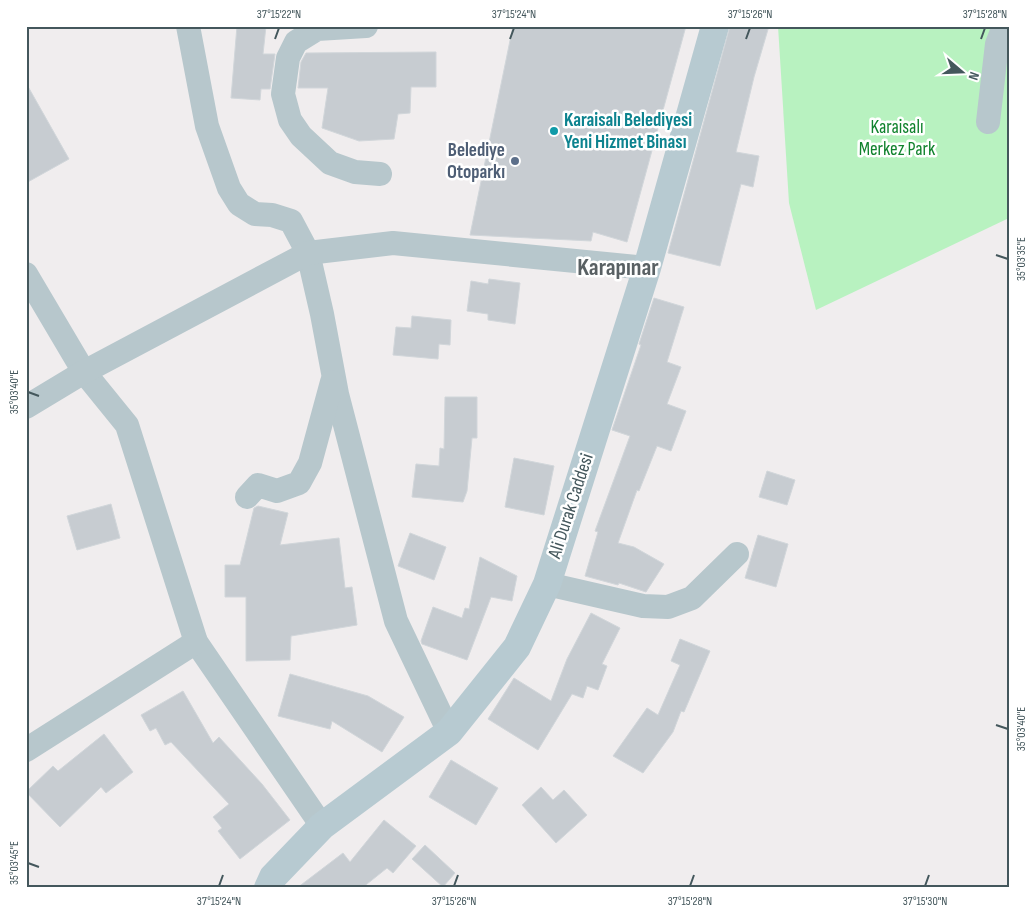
<svg xmlns="http://www.w3.org/2000/svg" width="1035" height="914" viewBox="0 0 1035 914" font-family="'Sofia Sans Condensed',sans-serif">
  <style>
    .green { fill: #b8f2c0 }
    .building { fill: #c7ccd1; stroke: #d1d6da }
    .lines { fill: none; stroke-linecap: round; stroke-linejoin: round }
    .minor { stroke: #b7c7cc; stroke-width: 24 }
    .secondary { stroke: #b7cad1; stroke-width: 28 }
    .ticks { fill: none; stroke: #44575c; stroke-width: 2 }
    .culture-dot { fill: #0f9aa8; stroke: #fff; stroke-width: 2 }
    .service-dot { fill: #5c6f8a; stroke: #fff; stroke-width: 2 }
    .labels { text-anchor: middle; dominant-baseline: central; stroke-width: 5; stroke-linejoin: round; paint-order: stroke }
    .culture-label { font-size: 19px; font-weight: bold; fill: #0d838f; stroke: #fff; text-anchor: start }
    .park-label { font-size: 19px; fill: #10822d; stroke: #fff }
    .service-label { font-size: 19px; font-weight: bold; fill: #4e5e75; stroke: #fff; text-anchor: end }
    .street-label { font-size: 19px; fill: #44575c; stroke: #fff }
    .district-label { font-size: 24px; font-weight: bold; fill: #596063; stroke: #fff }
    .neatline { fill: none; stroke: #44575c; stroke-width: 2 }
    .ticks-label { font-size: 12px; text-anchor: middle; fill: #44575c }
  </style>
  <rect width="100%" height="100%" fill="#f0edee"/>
  <!-- green -->
  <path class="green" d="M 778,26 L 1009,26 L 1009,218 L 816,310 L 789,203 Z"/>
  <!-- building -->
  <g class="building">
    <path d="M 237,26 L 266,26 L 263,54 L 275,54 L 270,89 L 261,89 L 260,100 L 231,98 Z"/>
    <path d="M 513,26 L 686,26 L 627,242 L 593,232 L 591,241 L 470,235 Z"/>
    <path d="M 730,26 L 769,26 L 754,77 L 736,152 L 759,156 L 753,187 L 741,184 L 720,266 L 668,253 Z"/>
    <path d="M 436,52 L 436,87 L 411,87 L 410,113 L 398,114 L 394,139 L 359,141 L 322,128 L 328,88 L 298,88 L 301,62 L 306,53 Z"/>
    <path d="M 26,83 L 69,159 L 26,183 Z"/>
    <path d="M 489,279 L 520,283 L 515,324 L 488,320 L 488,314 L 467,311 L 471,281 L 488,284 Z"/>
    <path d="M 654,298 L 684,307 L 667,362 L 681,367 L 667,404 L 686,411 L 671,451 L 657,446 L 639,491 L 637,490 L 618,543 L 634,547 L 664,564 L 646,592 L 619,583 L 618,585 L 585,576 L 598,532 L 595,531 L 630,436 L 612,430 L 641,345 L 639,344 Z"/>
    <path d="M 412,316 L 451,320 L 450,345 L 439,344 L 438,359 L 393,355 L 396,327 L 411,328 Z"/>
    <path d="M 445,397 L 477,397 L 477,438 L 472,438 L 467,491 L 463,502 L 412,497 L 416,464 L 439,466 L 440,448 L 444,449 Z"/>
    <path d="M 514,458 L 554,466 L 544,515 L 505,507 Z"/>
    <path d="M 767,471 L 795,480 L 787,505 L 759,497 Z"/>
    <path d="M 111,504 L 120,538 L 77,550 L 67,516 Z"/>
    <path d="M 258,506 L 288,513 L 280,545 L 339,538 L 345,588 L 352,587 L 357,625 L 291,636 L 290,660 L 246,661 L 246,597 L 225,597 L 225,565 L 240,565 L 254,508 Z"/>
    <path d="M 410,533 L 446,547 L 434,580 L 398,566 Z"/>
    <path d="M 758,535 L 788,544 L 776,587 L 745,578 Z"/>
    <path d="M 480,557 L 517,576 L 512,601 L 491,597 L 467,660 L 422,644 L 421,641 L 433,607 L 462,618 L 465,608 L 469,609 Z"/>
    <path d="M 591,613 L 620,628 L 602,664 L 607,666 L 598,690 L 587,686 L 583,698 L 572,694 L 538,750 L 488,719 L 514,678 L 551,701 L 567,659 Z"/>
    <path d="M 680,639 L 710,651 L 684,712 L 681,711 L 673,732 L 643,773 L 613,756 L 647,708 L 658,715 L 680,665 L 671,661 Z"/>
    <path d="M 290,674 L 368,696 L 404,717 L 382,752 L 332,721 L 330,729 L 278,716 Z"/>
    <path d="M 183,691 L 213,743 L 219,737 L 262,784 L 290,820 L 240,859 L 218,831 L 222,828 L 213,817 L 229,804 L 171,742 L 165,745 L 156,728 L 150,731 L 141,715 Z"/>
    <path d="M 104,734 L 133,772 L 106,793 L 101,787 L 60,827 L 26,792 L 53,766 L 58,771 Z"/>
    <path d="M 451,760 L 498,788 L 476,825 L 429,797 Z"/>
    <path d="M 541,787 L 553,800 L 564,790 L 587,815 L 556,843 L 522,805 Z"/>
    <path d="M 384,820 L 416,846 L 393,873 L 387,868 L 362,888 L 297,888 L 343,853 L 350,862 Z"/>
    <path d="M 425,845 L 455,873 L 443,887 L 412,859 Z"/>
  </g>
  <g class="lines">
    <!-- minor -->
    <g class="minor">
      <path d="M 188,26 L 207,126 L 229,188 L 239,204 L 255,214 L 272,215 L 291,221 L 308,253 L 322,314 L 337,394 L 396,621 L 449,732"/>
      <path d="M 366,26 L 317,29 L 296,42 L 288,58 L 283,94 L 290,120 L 301,136 L 330,163 L 355,172 L 380,174"/>
      <path d="M 988,122 L 997,44 L 1004,26"/>
      <path d="M 26,274 L 84,372 L 127,425 L 196,642 L 322,826"/>
      <path d="M 26,407 L 84,372 L 308,253 L 393,243 L 647,268"/>
      <path d="M 247,497 L 258,485 L 277,491 L 299,483 L 310,463 L 332,382"/>
      <path d="M 547,584 L 643,606 L 668,607 L 692,598 L 737,554"/>
      <path d="M 26,750 L 196,642"/>
    </g>
    <!-- secondary -->
    <path class="secondary" d="M 268,888 L 273,877 L 322,826 L 449,732 L 517,647 L 547,584 L 647,268 L 715,26"/>
  </g>
  <!-- ticks -->
  <path class="ticks" d="M 275,39 L 279,28M 510,39 L 514,28M 746,39 L 750,28M 981,39 L 985,28M 996,255 L 1008,259M 28,392 L 39,396M 996,725 L 1008,729M 28,863 L 39,867M 219,886 L 223,875M 454,886 L 458,875M 690,886 L 694,875M 925,886 L 929,875"/>
  <!-- markers -->
  <circle class="culture-dot" cx="554" cy="131" r="5"/>
  <circle class="service-dot" cx="515" cy="161" r="5"/>
  <g class="labels">
    <!-- culture labels -->
    <g class="culture-label">
      <text x="564" y="120">Karaisalı Belediyesi<tspan x="564" dy="22">Yeni Hizmet Binası</tspan></text>
    </g>
    <!-- park labels -->
    <g class="park-label">
      <text x="897" y="127">Karaisalı<tspan x="897" dy="22">Merkez Park</tspan></text>
    </g>
    <!-- service labels -->
    <g class="service-label">
      <text x="505" y="150">Belediye<tspan x="505" dy="22">Otoparkı</tspan></text>
    </g>
    <!-- street labels -->
    <g class="street-label">
      <text transform="translate(571 506) rotate(-72)">Ali Durak Caddesi</text>
    </g>
    <!-- district labels -->
    <g class="district-label">
      <text x="618" y="267">Karapınar</text>
    </g>
  </g>
  <!-- border -->
  <rect width="1035" height="914" fill="none" stroke="#ffffff" stroke-width="55"/>
  <!-- north arrow -->
  <g transform="translate(962 72) rotate(109)" stroke="#ffffff" stroke-width="4" paint-order="stroke">
  <path d="M0-4L9 19L0 12L-9 19Z" fill="#44575c"/>
  <text y="-8" font-size="14" font-weight="bold" text-anchor="middle" fill="#44575c">N</text>
  </g>
  <rect x="28" y="28" width="980" height="858" class="neatline"/>
  <g class="ticks-label">
    <text x="279" y="18">37°15'22"N</text>
    <text x="514" y="18">37°15'24"N</text>
    <text x="750" y="18">37°15'26"N</text>
    <text x="985" y="18">37°15'28"N</text>
    <text transform="translate(1021 259) rotate(-90)" y="4">35°03'35"E</text>
    <text transform="translate(14 392) rotate(-90)" y="4">35°03'40"E</text>
    <text transform="translate(1021 729) rotate(-90)" y="4">35°03'40"E</text>
    <text transform="translate(14 863) rotate(-90)" y="4">35°03'45"E</text>
    <text x="219" y="905">37°15'24"N</text>
    <text x="454" y="905">37°15'26"N</text>
    <text x="690" y="905">37°15'28"N</text>
    <text x="925" y="905">37°15'30"N</text>
  </g>
</svg>
